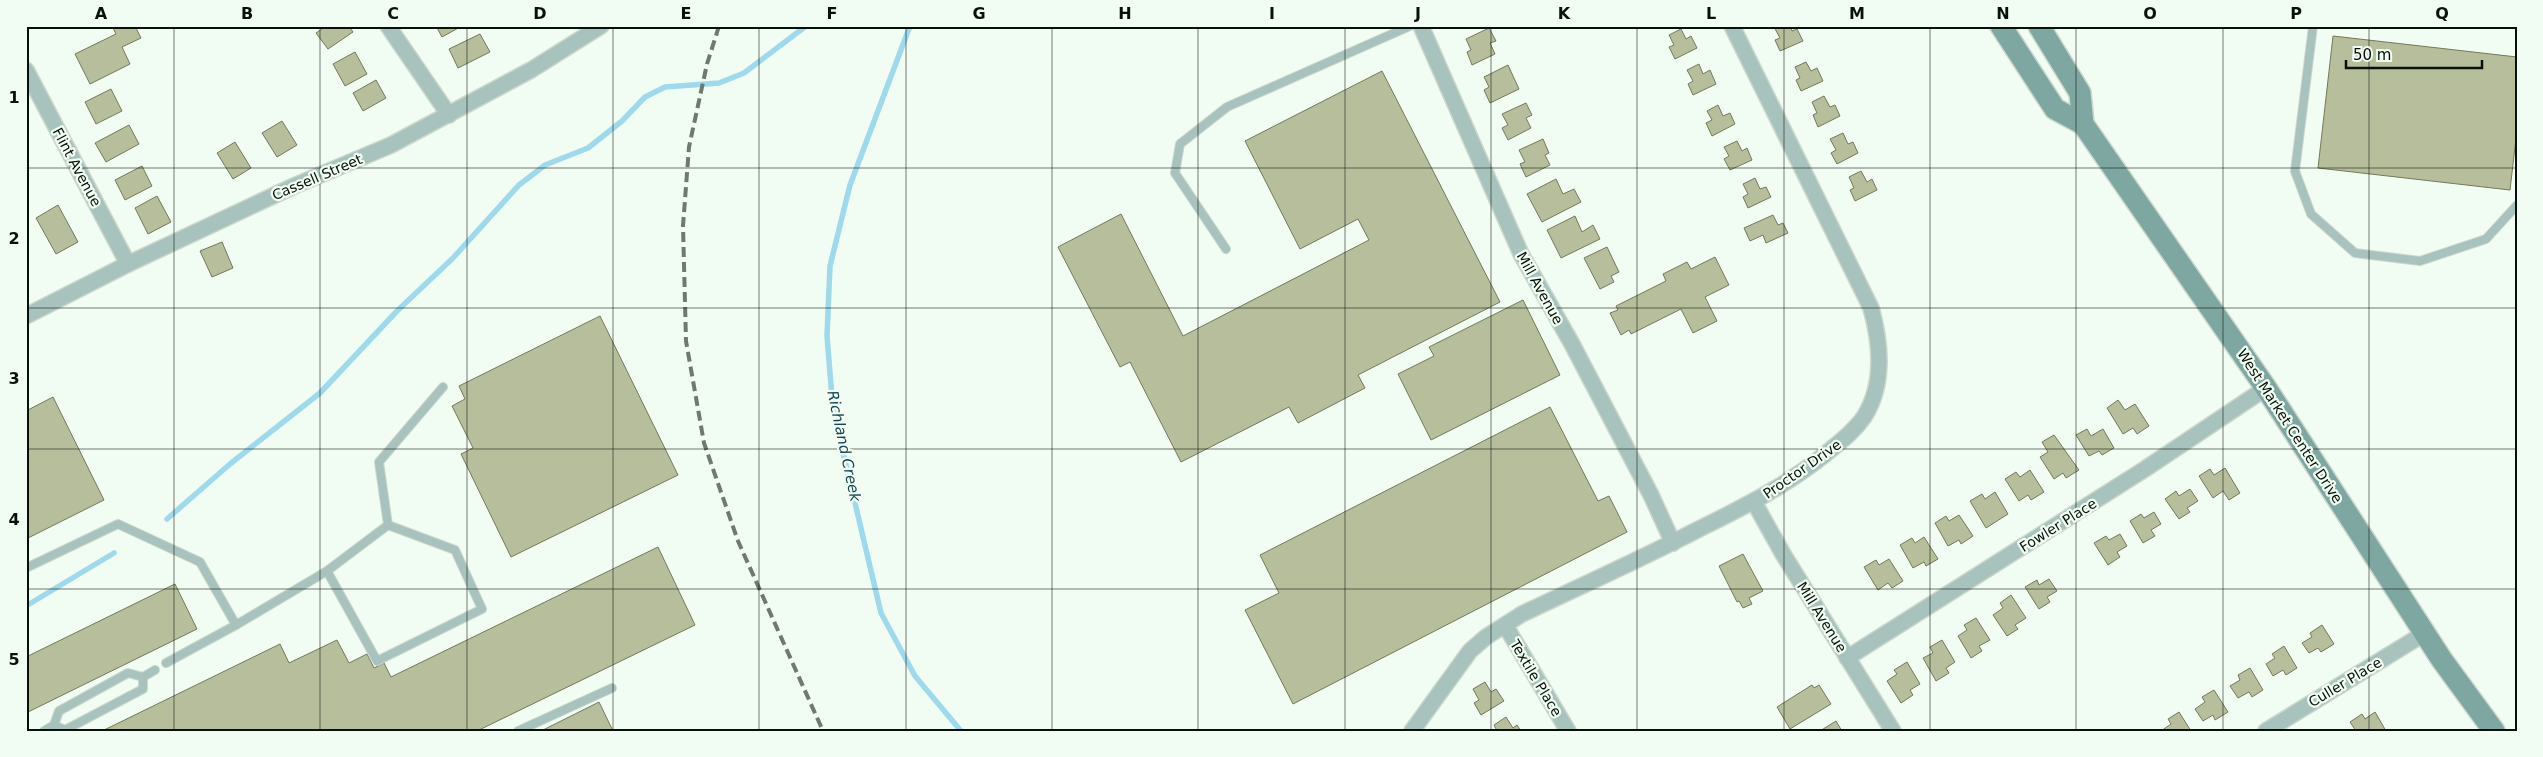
<svg xmlns="http://www.w3.org/2000/svg" width="2543" height="757" viewBox="0 0 2543 757" font-family="'DejaVu Sans',sans-serif">
  <style>
    .lines { fill: none; stroke-linecap: round; stroke-linejoin: round }
    .stream { stroke: #9ed9ec; stroke-width: 5.5 }
    .building { fill: #b7be9c; stroke: #73795a }
    .service-casing { stroke: #ccd7ce; stroke-width: 10 }
    .minor-casing { stroke: #ccd7ce; stroke-width: 18 }
    .secondary-casing { stroke: #ccd7ce; stroke-width: 24 }
    .service { stroke: #a8c2be; stroke-width: 8 }
    .minor { stroke: #a8c2be; stroke-width: 15 }
    .secondary { stroke: #7fa7a1; stroke-width: 21 }
    .rail { stroke: #6e7970; stroke-width: 4; stroke-dasharray: 10 5; stroke-linecap: butt }
    .grid { fill: none; stroke: #071109; stroke-width: 1; stroke-opacity: 0.55 }
    .labels { text-anchor: middle; dominant-baseline: central; stroke-width: 4.5; stroke-linejoin: round; paint-order: stroke }
    .street-label { font-size: 14px; fill: #071109; stroke: #f1fdf3 }
    .water-label { font-size: 15px; font-style: italic; fill: #144755; stroke: #f1fdf3 }
    .neatline { fill: none; stroke: #071109; stroke-width: 2 }
    .grid-label { font-size: 16px; text-anchor: middle; font-weight: bold; fill: #071109 }
  </style>
  <rect width="100%" height="100%" fill="#f1fdf3"/>
  <g class="lines">
    <!-- stream -->
    <g class="stream">
      <path d="M 910,26 L 850,185 L 830,266 L 827,336 L 833,410 L 881,613 L 915,676 L 961,731"/>
      <path d="M 167,519 L 230,464 L 320,393 L 397,311 L 453,258 L 519,185 L 545,165 L 588,148 L 622,121 L 645,97 L 665,87 L 719,83 L 744,73 L 806,26"/>
      <path d="M 26,606 L 114,553"/>
    </g>
  </g>
  <!-- building -->
  <g class="building">
    <path d="M 112,26 L 135,26 L 141,38 L 122,47 L 130,64 L 90,84 L 75,54 L 116,34 Z"/>
    <path d="M 326,26 L 349,26 L 353,32 L 328,49 L 316,33 Z"/>
    <path d="M 436,26 L 462,26 L 442,37 Z"/>
    <path d="M 1790,26 L 1792,31 L 1797,29 L 1803,41 L 1780,51 L 1775,40 L 1780,38 L 1774,27 Z"/>
    <path d="M 1489,28 L 1496,41 L 1490,43 L 1495,54 L 1472,65 L 1467,52 L 1471,50 L 1466,39 Z"/>
    <path d="M 1681,29 L 1686,39 L 1691,36 L 1697,48 L 1675,59 L 1669,47 L 1674,45 L 1669,35 Z"/>
    <path d="M 480,34 L 490,52 L 458,68 L 449,49 Z"/>
    <path d="M 2333,36 L 2517,57 L 2517,130 L 2510,190 L 2318,168 Z"/>
    <path d="M 355,52 L 367,74 L 345,86 L 333,64 Z"/>
    <path d="M 1806,62 L 1811,71 L 1817,68 L 1823,81 L 1801,91 L 1796,80 L 1800,78 L 1795,67 Z"/>
    <path d="M 1699,64 L 1703,74 L 1710,70 L 1716,84 L 1693,95 L 1688,84 L 1693,81 L 1687,70 Z"/>
    <path d="M 1508,65 L 1519,89 L 1490,103 L 1484,90 L 1489,87 L 1484,77 Z"/>
    <path d="M 1382,71 L 1500,302 L 1358,375 L 1365,388 L 1298,423 L 1289,407 L 1181,462 L 1130,362 L 1120,367 L 1058,247 L 1121,214 L 1183,336 L 1369,240 L 1358,219 L 1300,249 L 1245,141 Z"/>
    <path d="M 376,80 L 386,98 L 363,111 L 353,93 Z"/>
    <path d="M 111,89 L 122,111 L 96,124 L 85,102 Z"/>
    <path d="M 1824,96 L 1830,107 L 1835,105 L 1840,116 L 1818,127 L 1813,115 L 1817,113 L 1812,102 Z"/>
    <path d="M 1526,103 L 1532,115 L 1526,118 L 1531,128 L 1508,140 L 1502,128 L 1508,125 L 1502,114 Z"/>
    <path d="M 1718,105 L 1723,116 L 1730,113 L 1735,124 L 1712,136 L 1706,123 L 1712,120 L 1707,111 Z"/>
    <path d="M 282,121 L 297,145 L 277,157 L 262,133 Z"/>
    <path d="M 129,125 L 139,144 L 106,162 L 95,143 Z"/>
    <path d="M 1843,133 L 1848,144 L 1853,142 L 1858,153 L 1837,164 L 1831,153 L 1836,150 L 1830,139 Z"/>
    <path d="M 1543,139 L 1549,153 L 1545,155 L 1550,165 L 1526,177 L 1520,164 L 1525,162 L 1519,150 Z"/>
    <path d="M 1737,141 L 1742,151 L 1747,148 L 1752,160 L 1730,170 L 1724,159 L 1729,156 L 1724,147 Z"/>
    <path d="M 235,142 L 251,168 L 233,179 L 217,153 Z"/>
    <path d="M 142,166 L 152,186 L 125,200 L 115,180 Z"/>
    <path d="M 1861,171 L 1867,182 L 1872,179 L 1877,190 L 1855,201 L 1850,190 L 1854,188 L 1849,177 Z"/>
    <path d="M 1755,178 L 1760,189 L 1766,187 L 1771,197 L 1748,208 L 1743,197 L 1748,194 L 1743,184 Z"/>
    <path d="M 1556,179 L 1563,194 L 1574,189 L 1581,202 L 1542,222 L 1527,194 Z"/>
    <path d="M 157,196 L 171,222 L 148,234 L 135,208 Z"/>
    <path d="M 58,205 L 78,242 L 56,254 L 36,218 Z"/>
    <path d="M 1773,215 L 1778,225 L 1783,223 L 1788,233 L 1766,243 L 1763,235 L 1750,241 L 1744,228 Z"/>
    <path d="M 1575,216 L 1582,232 L 1593,225 L 1600,239 L 1561,258 L 1547,230 Z"/>
    <path d="M 222,242 L 233,268 L 212,277 L 200,251 Z"/>
    <path d="M 1607,247 L 1619,272 L 1611,276 L 1614,282 L 1600,289 L 1584,258 Z"/>
    <path d="M 1715,257 L 1729,285 L 1705,297 L 1717,321 L 1693,333 L 1681,309 L 1631,334 L 1629,330 L 1621,335 L 1610,313 L 1618,310 L 1616,306 L 1666,281 L 1663,274 L 1687,262 L 1691,269 Z"/>
    <path d="M 1523,300 L 1560,375 L 1431,440 L 1398,374 L 1434,356 L 1429,347 Z"/>
    <path d="M 600,316 L 678,475 L 511,557 L 461,454 L 473,448 L 452,406 L 465,399 L 459,386 Z"/>
    <path d="M 53,397 L 104,500 L 26,539 L 26,411 Z"/>
    <path d="M 2118,400 L 2125,410 L 2135,404 L 2149,426 L 2137,434 L 2133,428 L 2123,434 L 2107,408 Z"/>
    <path d="M 1550,407 L 1598,501 L 1609,496 L 1627,532 L 1293,704 L 1245,610 L 1279,593 L 1260,555 Z"/>
    <path d="M 2087,429 L 2091,436 L 2103,429 L 2114,448 L 2102,455 L 2099,451 L 2089,456 L 2076,435 Z"/>
    <path d="M 2054,435 L 2079,470 L 2066,478 L 2063,473 L 2054,479 L 2040,457 L 2048,452 L 2042,442 Z"/>
    <path d="M 2225,468 L 2240,493 L 2229,500 L 2223,491 L 2213,498 L 2199,476 L 2210,469 L 2214,475 Z"/>
    <path d="M 2030,470 L 2044,492 L 2031,500 L 2028,495 L 2019,501 L 2005,479 L 2016,472 L 2020,477 Z"/>
    <path d="M 2190,489 L 2198,501 L 2187,508 L 2190,512 L 2179,519 L 2165,499 L 2176,491 L 2179,496 Z"/>
    <path d="M 1995,492 L 2008,514 L 1986,528 L 1970,501 L 1982,494 L 1985,499 Z"/>
    <path d="M 2154,512 L 2161,524 L 2151,530 L 2155,536 L 2143,543 L 2130,521 L 2141,514 L 2144,518 Z"/>
    <path d="M 1959,515 L 1973,536 L 1961,544 L 1959,540 L 1948,546 L 1935,523 L 1946,516 L 1949,521 Z"/>
    <path d="M 2120,534 L 2127,546 L 2117,552 L 2120,557 L 2108,565 L 2094,543 L 2106,536 L 2109,540 Z"/>
    <path d="M 1924,537 L 1938,559 L 1926,566 L 1924,562 L 1913,568 L 1900,545 L 1912,538 L 1915,543 Z"/>
    <path d="M 658,547 L 695,625 L 477,731 L 102,731 L 280,644 L 289,663 L 337,640 L 349,663 L 367,654 L 374,668 L 384,663 L 391,677 Z"/>
    <path d="M 1743,554 L 1763,591 L 1749,598 L 1752,604 L 1743,608 L 1739,601 L 1737,602 L 1719,566 Z"/>
    <path d="M 1889,559 L 1903,581 L 1892,588 L 1888,583 L 1878,590 L 1864,567 L 1876,560 L 1879,565 Z"/>
    <path d="M 2049,579 L 2057,591 L 2047,597 L 2050,602 L 2039,609 L 2025,587 L 2037,580 L 2039,585 Z"/>
    <path d="M 175,584 L 197,629 L 26,713 L 26,657 Z"/>
    <path d="M 2011,595 L 2026,618 L 2015,625 L 2018,629 L 2007,636 L 1993,615 L 2003,608 L 2000,603 Z"/>
    <path d="M 1976,618 L 1990,640 L 1979,646 L 1982,651 L 1971,658 L 1958,636 L 1967,630 L 1964,625 Z"/>
    <path d="M 2322,625 L 2334,644 L 2321,652 L 2318,648 L 2309,653 L 2302,643 L 2312,637 L 2310,633 Z"/>
    <path d="M 1942,640 L 1955,662 L 1946,668 L 1949,673 L 1936,681 L 1923,658 L 1933,653 L 1930,647 Z"/>
    <path d="M 2284,646 L 2297,668 L 2286,675 L 2283,670 L 2273,676 L 2266,664 L 2275,658 L 2272,654 Z"/>
    <path d="M 1907,662 L 1920,684 L 1910,690 L 1913,695 L 1901,703 L 1887,681 L 1897,674 L 1894,670 Z"/>
    <path d="M 2250,668 L 2263,690 L 2252,697 L 2249,692 L 2238,698 L 2230,686 L 2240,680 L 2238,675 Z"/>
    <path d="M 1485,682 L 1491,692 L 1496,689 L 1504,701 L 1481,715 L 1474,703 L 1479,700 L 1473,689 Z"/>
    <path d="M 1812,685 L 1814,688 L 1819,685 L 1831,704 L 1790,729 L 1777,707 Z"/>
    <path d="M 2214,690 L 2228,712 L 2215,720 L 2213,715 L 2203,721 L 2195,709 L 2205,702 L 2202,697 Z"/>
    <path d="M 599,702 L 613,731 L 541,731 Z"/>
    <path d="M 2179,712 L 2191,731 L 2161,731 L 2171,724 L 2168,719 Z"/>
    <path d="M 2375,712 L 2386,731 L 2356,731 L 2350,722 L 2362,714 L 2365,719 Z"/>
    <path d="M 1506,717 L 1513,728 L 1517,725 L 1521,731 L 1497,731 L 1494,725 Z"/>
    <path d="M 1836,721 L 1842,731 L 1820,731 Z"/>
  </g>
  <g class="lines">
    <!-- service casing -->
    <g class="service-casing">
      <g id="service">
        <path d="M 2313,26 L 2295,171 L 2311,214 L 2355,253 L 2420,261 L 2486,239 L 2517,205"/>
        <path d="M 1226,249 L 1175,173 L 1180,144 L 1227,107 L 1410,26"/>
        <path d="M 26,568 L 118,524 L 200,562 L 236,625 L 327,571 L 388,525 L 379,462 L 443,387"/>
        <path d="M 327,571 L 377,661 L 482,609 L 455,550 L 388,525"/>
        <path d="M 166,663 L 236,625"/>
        <path d="M 54,725 L 65,730 L 143,689 L 143,677"/>
        <path d="M 44,731 L 54,725 L 59,711 L 128,673 L 143,677 L 155,670"/>
        <path d="M 518,731 L 612,688"/>
      </g>
    </g>
    <!-- minor casing -->
    <g class="minor-casing">
      <g id="minor">
        <path d="M 388,26 L 449,115"/>
        <path d="M 1421,26 L 1521,254 L 1572,344 L 1651,495 L 1673,543"/>
        <path d="M 26,70 L 128,264"/>
        <path d="M 26,316 L 128,264 L 294,186 L 391,145 L 531,70 L 601,26"/>
        <path d="M 1754,502 L 1783,554 L 1893,731"/>
        <path d="M 1505,625 L 1568,731"/>
        <path d="M 1847,658 L 2145,469 L 2266,388"/>
        <path d="M 1412,731 L 1470,651 L 1486,637 L 1522,614 C 1581,586 1641,559 1699,529 C 1742,508 1785,486 1823,456 C 1837,444 1853,433 1864,417 C 1885,384 1881,344 1871,308 L 1732,26"/>
        <path d="M 2266,731 L 2425,633"/>
      </g>
    </g>
    <!-- secondary casing -->
    <g class="secondary-casing">
      <g id="secondary">
        <path d="M 2001,26 L 2055,109 L 2083,124 L 2266,388 L 2442,660 L 2494,731"/>
        <path d="M 2039,26 L 2080,93 L 2083,124"/>
      </g>
    </g>
    <!-- service -->
    <use href="#service" class="service"/>
    <!-- minor -->
    <use href="#minor" class="minor"/>
    <!-- secondary -->
    <use href="#secondary" class="secondary"/>
    <!-- rail -->
    <path class="rail" d="M 719,26 L 707,64 L 689,147 L 683,226 L 686,341 L 704,443 L 738,541 L 823,731"/>
  </g>
  <!-- grid -->
  <path class="grid" d="M 174,26 L 174,731M 320,26 L 320,731M 467,26 L 467,731M 613,26 L 613,731M 759,26 L 759,731M 906,26 L 906,731M 1052,26 L 1052,731M 1198,26 L 1198,731M 1345,26 L 1345,731M 1491,26 L 1491,731M 1637,26 L 1637,731M 1784,26 L 1784,731M 1930,26 L 1930,731M 2076,26 L 2076,731M 2223,26 L 2223,731M 2369,26 L 2369,731M 26,168 L 2517,168M 26,308 L 2517,308M 26,449 L 2517,449M 26,589 L 2517,589"/>
  <g class="labels">
    <!-- street labels -->
    <g class="street-label">
      <text transform="translate(77 167) rotate(62)">Flint Avenue</text>
      <text transform="translate(317 177) rotate(-23)">Cassell Street</text>
      <text transform="translate(1540 288) rotate(61)">Mill Avenue</text>
      <text transform="translate(2290 426) rotate(57)">West Market Center Drive</text>
      <text transform="translate(1802 469) rotate(-35)">Proctor Drive</text>
      <text transform="translate(2058 525) rotate(-32)">Fowler Place</text>
      <text transform="translate(1822 617) rotate(58)">Mill Avenue</text>
      <text transform="translate(1536 678) rotate(59)">Textile Place</text>
      <text transform="translate(2345 682) rotate(-31)">Culler Place</text>
    </g>
    <!-- water labels -->
    <g class="water-label">
      <text transform="translate(844 446) rotate(78)">Richland Creek</text>
    </g>
  </g>
  <!-- border -->
  <rect width="2543" height="757" fill="none" stroke="#f1fdf3" stroke-width="55"/>
  <!-- scale -->
  <path d="M2346 60v8h136v-8" fill="none" stroke="#071109" stroke-width="2.5"/>
  <text x="2353" y="60" font-size="15" fill="#071109" stroke="#f1fdf3" stroke-width="4" paint-order="stroke">50 m</text>
  <rect x="28" y="28" width="2488" height="702" class="neatline"/>
  <g class="grid-label">
    <text x="101" y="19">A</text>
    <text x="247" y="19">B</text>
    <text x="393" y="19">C</text>
    <text x="540" y="19">D</text>
    <text x="686" y="19">E</text>
    <text x="832" y="19">F</text>
    <text x="979" y="19">G</text>
    <text x="1125" y="19">H</text>
    <text x="1272" y="19">I</text>
    <text x="1418" y="19">J</text>
    <text x="1564" y="19">K</text>
    <text x="1711" y="19">L</text>
    <text x="1857" y="19">M</text>
    <text x="2003" y="19">N</text>
    <text x="2150" y="19">O</text>
    <text x="2296" y="19">P</text>
    <text x="2442" y="19">Q</text>
    <text x="14" y="103">1</text>
    <text x="14" y="244">2</text>
    <text x="14" y="384">3</text>
    <text x="14" y="525">4</text>
    <text x="14" y="665">5</text>
  </g>
</svg>
